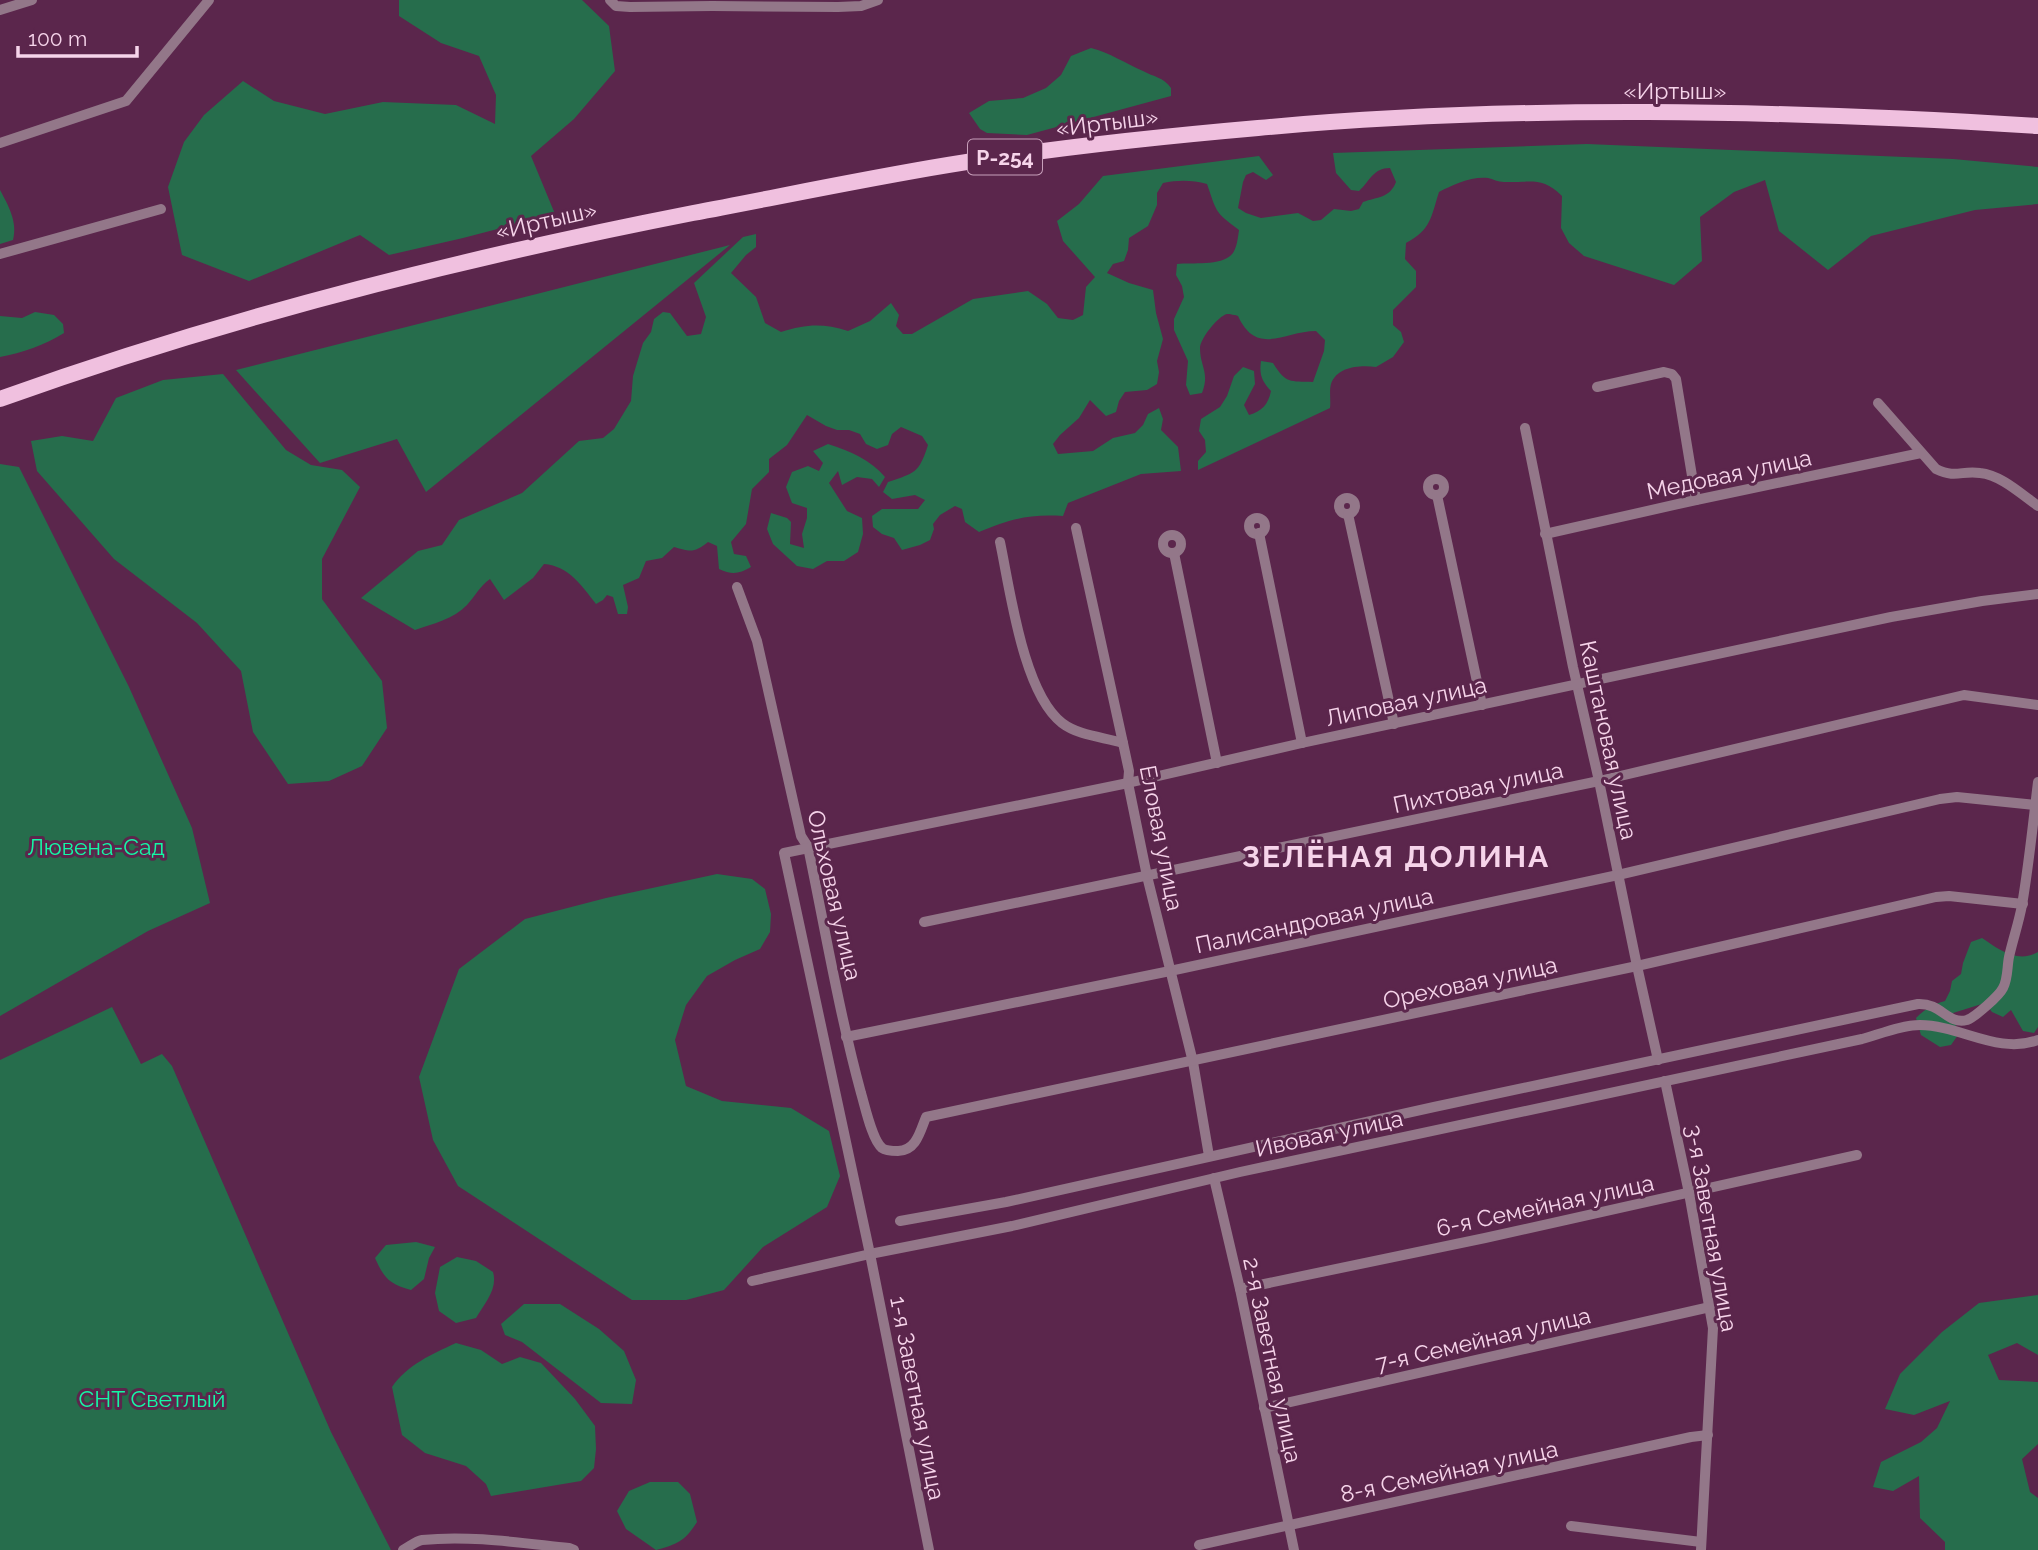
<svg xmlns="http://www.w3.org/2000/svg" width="2038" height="1550" viewBox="0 0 2038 1550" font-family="Raleway,sans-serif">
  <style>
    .green { fill: #266d4c }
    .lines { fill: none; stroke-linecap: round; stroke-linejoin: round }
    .minor { stroke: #937789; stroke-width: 10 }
    .trunk { stroke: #f0c0df; stroke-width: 16 }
    .labels { text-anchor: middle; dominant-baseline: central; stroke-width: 6; stroke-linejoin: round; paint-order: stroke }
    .shield { fill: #5b264c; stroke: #c8a0bb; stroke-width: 2 }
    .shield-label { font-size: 21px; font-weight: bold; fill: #f6d4ea }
    .street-label { font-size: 23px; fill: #f6d4ea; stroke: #5b264c }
    .park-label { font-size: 23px; fill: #14f8a5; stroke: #5b264c }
    .district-label { font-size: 30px; font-weight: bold; letter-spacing: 2px; fill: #f6d4ea; stroke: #5b264c }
  </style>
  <rect width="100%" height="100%" fill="#5b264c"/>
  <!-- green -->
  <g class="green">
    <path d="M 399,0 L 582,0 L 609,26 L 615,71 L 574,119 L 531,156 L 555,214 L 463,238 L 389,255 L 360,235 L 249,281 L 182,255 L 168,187 L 184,142 L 204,115 L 243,81 L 274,101 L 325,114 L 383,102 L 456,105 L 495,124 L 496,95 L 479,56 L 441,43 L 399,16 Z"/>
    <path d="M 1091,48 C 1110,53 1125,63 1143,71 C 1154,77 1163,77 1171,88 L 1171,96 L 1027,135 L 987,133 L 980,129 L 969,113 L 989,101 L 1023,98 L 1046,88 L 1061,75 L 1071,56 Z"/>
    <path d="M 1587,144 L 1953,159 L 2038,167 L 2038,204 L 1975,210 L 1871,236 L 1828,270 L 1779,231 L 1765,180 L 1734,192 L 1700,217 L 1702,261 L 1674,285 L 1584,256 L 1569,243 L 1561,228 L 1562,196 C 1542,176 1530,183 1504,182 C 1498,182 1493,179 1488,178 C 1472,176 1452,185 1439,192 C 1431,217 1431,230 1406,243 L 1405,259 L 1416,271 L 1416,287 L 1393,310 L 1393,325 L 1401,332 L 1404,342 L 1393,357 L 1376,367 C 1361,365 1337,366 1331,384 C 1329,391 1331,401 1330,408 L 1198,470 L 1198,461 L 1206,452 L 1205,440 L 1199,431 L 1201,419 L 1220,407 L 1227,396 L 1234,376 L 1243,367 L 1254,371 L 1255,384 L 1244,405 L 1249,415 C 1262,411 1268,405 1271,391 C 1262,381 1259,375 1261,361 L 1273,363 C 1286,384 1290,381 1313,382 L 1324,351 L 1325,340 L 1316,331 C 1284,331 1257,357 1238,316 C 1237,315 1228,314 1227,314 C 1218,316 1200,339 1200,348 C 1200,367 1210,372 1202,393 L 1190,395 L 1186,385 L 1188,361 L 1174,330 L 1174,319 L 1184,297 L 1182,286 L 1176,275 L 1177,264 C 1192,262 1222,267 1233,253 C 1237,247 1238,237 1239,230 C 1215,212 1217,213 1207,184 C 1192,180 1178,180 1163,183 L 1157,193 L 1157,205 L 1148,226 L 1129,238 L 1128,250 L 1124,261 L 1113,264 L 1107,273 L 1129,283 L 1153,290 L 1156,313 L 1163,339 L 1157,361 L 1159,372 L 1157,384 L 1147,390 L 1125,392 L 1119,401 L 1116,412 L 1106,416 L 1090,400 L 1079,418 L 1060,435 L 1053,444 L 1058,454 L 1093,451 L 1113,438 L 1135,433 L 1143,425 L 1148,414 L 1159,408 L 1163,419 L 1161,430 L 1178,447 L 1181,471 L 1141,474 L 1068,503 L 1063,516 C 1028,514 1011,519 979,532 L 965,522 L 962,509 L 955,506 L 940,515 L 933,524 L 934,529 L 930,540 L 920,545 L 902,550 L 894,538 L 882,534 L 873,527 L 872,516 L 882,509 L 918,509 L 925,500 L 915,495 L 892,499 L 883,492 L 888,482 C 915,473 919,473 928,445 L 922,436 L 901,427 L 892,434 L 888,445 L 877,449 L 866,444 L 860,434 L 849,430 L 837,430 L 826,426 L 807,415 L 787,445 L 769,459 L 769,472 L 752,489 L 746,524 L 731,542 L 734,554 L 746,556 L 751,567 C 739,574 732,575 719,569 L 717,546 L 708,542 C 694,553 691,552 674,547 L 662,558 L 646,561 L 639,578 L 623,585 L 628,607 L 627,614 L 618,614 L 613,597 L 607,595 L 603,600 L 596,604 C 582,586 569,566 544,564 L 533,578 L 504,600 L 490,579 C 480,586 475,596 467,605 C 454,619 432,624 415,630 L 361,598 L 418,551 L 442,545 L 459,520 L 522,493 L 579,441 L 603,438 L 614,429 L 631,401 L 633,376 L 643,343 L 651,332 L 654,319 L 663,312 L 670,313 L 687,336 L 701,334 L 706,317 L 694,283 L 743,237 L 756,234 L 756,247 L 746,255 L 731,273 L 756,297 L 765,323 L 781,332 C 806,324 823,323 848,331 L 870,321 L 891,303 L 899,315 L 896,326 L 903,334 L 912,334 L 973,299 L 1028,291 L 1047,304 L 1058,318 L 1073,320 L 1083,315 L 1086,287 L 1095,277 L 1063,241 L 1057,221 L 1079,204 L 1103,176 L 1259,156 L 1273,175 L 1266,180 L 1253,172 L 1246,175 L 1243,182 L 1238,208 L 1246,213 L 1261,218 L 1298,213 L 1313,221 L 1321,220 L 1334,209 L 1351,211 L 1359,209 L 1363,202 C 1377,197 1390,198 1396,182 L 1390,168 C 1373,168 1370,181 1359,191 L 1351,190 L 1336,173 L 1333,153 Z"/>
    <path d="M 0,190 C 8,205 18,222 13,240 L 0,244 Z"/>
    <path d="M 730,245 L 426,492 L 397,439 L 320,463 L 236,370 Z"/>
    <path d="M 35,312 L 54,315 L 63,324 L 64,333 C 45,345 22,353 0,357 L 0,316 L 22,318 Z"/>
    <path d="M 223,374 L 286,450 L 311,465 L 342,470 L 360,487 L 322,559 L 322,599 L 382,681 L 387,728 L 362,766 L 329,781 L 288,784 L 253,732 L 241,671 L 197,623 L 114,559 L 37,471 L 31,441 L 62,436 L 93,441 L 116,398 L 163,380 Z"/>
    <path d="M 828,444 C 850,451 871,460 885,477 L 879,487 L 872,479 L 857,477 L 842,485 L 838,471 L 829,483 L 847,511 L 862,518 L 863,534 L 858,552 L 844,561 L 827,561 L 813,569 L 797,566 L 773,544 L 767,529 L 771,513 L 787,518 L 791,522 L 790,544 L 804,548 L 802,534 L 807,518 L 807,508 L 792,503 L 786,487 L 792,472 L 808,466 L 819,471 L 823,463 L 813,451 Z"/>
    <path d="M 0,464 L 19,467 L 129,687 L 192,828 L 210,903 L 148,931 L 0,1016 Z"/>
    <path d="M 717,874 L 752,879 L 765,889 L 771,914 L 770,932 L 760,949 L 735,960 L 707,976 L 686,1005 L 675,1040 L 686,1086 L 722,1101 L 791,1108 L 829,1131 L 840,1176 L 827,1207 L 763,1247 L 724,1290 L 686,1300 L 632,1300 L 458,1186 L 433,1140 L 419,1077 L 459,969 L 525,919 L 606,898 Z"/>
    <path d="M 1982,938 C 1998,949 2018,964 2038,952 L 2038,1027 L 2034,1033 L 2023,1031 L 2011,1010 L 2003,1017 L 1992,1012 L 1985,1003 L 1953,1013 L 1958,1035 L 1951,1045 L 1940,1047 L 1921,1035 L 1916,1018 C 1925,1009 1933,1004 1945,1001 L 1950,991 L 1952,981 L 1961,974 L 1963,963 L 1971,942 Z"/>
    <path d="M 112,1007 L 141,1064 L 162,1054 L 172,1066 L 331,1432 L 391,1550 L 0,1550 L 0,1060 Z"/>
    <path d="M 416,1242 L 435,1247 L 429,1258 L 424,1279 L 411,1290 C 389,1284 384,1278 375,1258 L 386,1245 Z"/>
    <path d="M 457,1257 L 476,1261 L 493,1272 C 498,1289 485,1303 476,1318 L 456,1323 L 439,1311 L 435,1293 L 440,1267 Z"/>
    <path d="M 2038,1295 L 2038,1355 L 2017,1343 L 1988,1355 L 1999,1380 L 2038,1382 L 2038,1444 L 2022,1459 L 2030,1492 L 2038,1498 L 2038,1550 L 1945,1550 L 1945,1542 L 1920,1518 L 1919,1476 L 1893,1491 L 1873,1487 L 1881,1462 L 1921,1442 L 1937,1428 L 1950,1401 L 1914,1415 L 1885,1409 L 1900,1374 L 1942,1332 L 1979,1303 Z"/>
    <path d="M 524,1304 L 560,1304 L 599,1329 L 624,1351 L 636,1380 L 632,1404 L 601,1403 L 522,1342 L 505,1335 L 501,1324 Z"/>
    <path d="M 456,1343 L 481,1350 L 502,1364 L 520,1357 L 541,1363 L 575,1399 L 595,1426 L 596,1449 L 594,1468 L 581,1481 L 491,1496 L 486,1484 L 466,1466 L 425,1453 L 402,1435 L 392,1387 C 407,1365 432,1354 456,1343 Z"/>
    <path d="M 650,1482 L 678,1482 L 690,1494 L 697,1522 C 685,1541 678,1544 656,1550 L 626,1529 L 617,1511 L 629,1491 Z"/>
  </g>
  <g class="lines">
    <!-- minor -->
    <g class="minor">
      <path d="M 610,0 L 616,6 L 630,7 L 712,6 L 838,7 L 861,6 L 878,0"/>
      <path d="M 0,10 L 32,0"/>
      <path d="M 0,143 L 126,101 L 209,0"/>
      <path d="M 0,254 L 161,209"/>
      <path d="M 1597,387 L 1664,372 L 1672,374 L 1676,379 L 1696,500"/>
      <path d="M 1878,403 L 1936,469 C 1957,479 1961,470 1980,473 C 2001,475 2021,494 2038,506"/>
      <path d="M 1525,428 L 1573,667 L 1599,781 L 1637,966 L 1658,1060"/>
      <circle cx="1436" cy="487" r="8"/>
      <path d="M 1437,495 L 1482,705"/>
      <circle cx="1347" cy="506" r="8"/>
      <path d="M 1348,514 L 1394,724"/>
      <circle cx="1257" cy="526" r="8"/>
      <path d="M 1076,528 L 1123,743 L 1129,771 L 1128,783 L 1147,876 L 1193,1062 L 1209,1156"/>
      <path d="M 1259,533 L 1302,743"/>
      <path d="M 1545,534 L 1696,500 L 1921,453"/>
      <circle cx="1172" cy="544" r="9"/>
      <path d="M 1000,542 C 1010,589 1023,693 1062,723 C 1079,736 1104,737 1123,743"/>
      <path d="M 1174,553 L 1217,763"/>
      <path d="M 737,587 L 757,641 L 801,836 L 808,847 C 825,929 839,1012 861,1093 C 865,1106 872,1140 882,1148 C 886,1151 893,1151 898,1151 C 916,1151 920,1132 926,1117 L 1637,966 L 1936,897 L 1949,896 L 2023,904"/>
      <path d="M 924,922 L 1599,781 L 1964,695 L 2038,705"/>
      <path d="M 846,1037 L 1170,971 L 1618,875 L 1940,799 L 1957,797 L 2035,805"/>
      <path d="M 1665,1081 L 1689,1193 L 1713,1328 L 1701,1550"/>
      <path d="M 1214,1178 L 1240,1289 L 1294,1550"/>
      <path d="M 900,1221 L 1006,1202 L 1434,1107 L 1918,1004 C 1942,1003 1947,1025 1967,1020 C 1975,1017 1999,996 2003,988 C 2008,979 2007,967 2009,957 C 2013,939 2019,922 2022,905 C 2029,864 2033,823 2038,782"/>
      <path d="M 752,1281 L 870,1254 L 1012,1226 L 1240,1172 L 1862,1039 C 1880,1034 1902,1025 1920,1025 C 1960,1025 1998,1055 2038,1040"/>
      <path d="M 1240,1289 L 1485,1238 L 1857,1155"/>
      <path d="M 1264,1408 L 1710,1307"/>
      <path d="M 1571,1526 L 1701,1542"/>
      <path d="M 1199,1545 L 1691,1437 L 1708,1435"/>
      <path d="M 403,1550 C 409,1547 416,1541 422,1540 C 470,1535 521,1543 569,1548 L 574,1550"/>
      <path d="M 929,1550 L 870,1254 L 784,853 L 1128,783 L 1302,743 L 1891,617 L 1982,601 L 2038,594"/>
    </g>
    <!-- trunk -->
    <path class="trunk" d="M 0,399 C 225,318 458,259 693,213 C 778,197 863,179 948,165 C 1051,148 1155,137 1258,128 C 1517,104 1779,110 2038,126"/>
  </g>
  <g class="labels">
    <!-- shield labels -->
    <rect class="shield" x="968" y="139.5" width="74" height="35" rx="5"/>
    <g class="shield-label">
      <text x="1005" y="157">Р-254</text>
    </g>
    <!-- street labels -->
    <g class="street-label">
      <text x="1675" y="90">«Иртыш»</text>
      <text transform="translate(1107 122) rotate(-7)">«Иртыш»</text>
      <text transform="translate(546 220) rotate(-13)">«Иртыш»</text>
      <text transform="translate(1729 474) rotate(-12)">Медовая улица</text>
      <text transform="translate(1406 701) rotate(-12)">Липовая улица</text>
      <text transform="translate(1609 740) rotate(78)">Каштановая улица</text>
      <text transform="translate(1478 787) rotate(-12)">Пихтовая улица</text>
      <text transform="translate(1162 838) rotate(79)">Еловая улица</text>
      <text transform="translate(835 895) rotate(77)">Ольховая улица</text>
      <text transform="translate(1314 920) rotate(-12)">Палисандровая улица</text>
      <text transform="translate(1470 982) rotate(-12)">Ореховая улица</text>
      <text transform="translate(1329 1133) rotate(-12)">Ивовая улица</text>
      <text transform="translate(1545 1205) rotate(-12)">6-я Семейная улица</text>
      <text transform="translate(1712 1228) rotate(80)">3-я Заветная улица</text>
      <text transform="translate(1483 1339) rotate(-13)">7-я Семейная улица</text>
      <text transform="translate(1273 1360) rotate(78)">2-я Заветная улица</text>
      <text transform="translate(918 1398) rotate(79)">1-я Заветная улица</text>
      <text transform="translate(1449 1471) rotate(-12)">8-я Семейная улица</text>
    </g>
    <!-- park labels -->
    <g class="park-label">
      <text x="96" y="846">Лювена-Сад</text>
      <text x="152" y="1398">СНТ Светлый</text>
    </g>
    <!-- district labels -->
    <g class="district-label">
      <text x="1396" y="856">ЗЕЛЁНАЯ ДОЛИНА</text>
    </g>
  </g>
  <!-- scale -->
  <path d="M18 46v10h119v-10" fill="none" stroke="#f6d4ea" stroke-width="3.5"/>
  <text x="28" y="46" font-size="21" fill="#f6d4ea" stroke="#5b264c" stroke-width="5" paint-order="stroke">100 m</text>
</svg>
